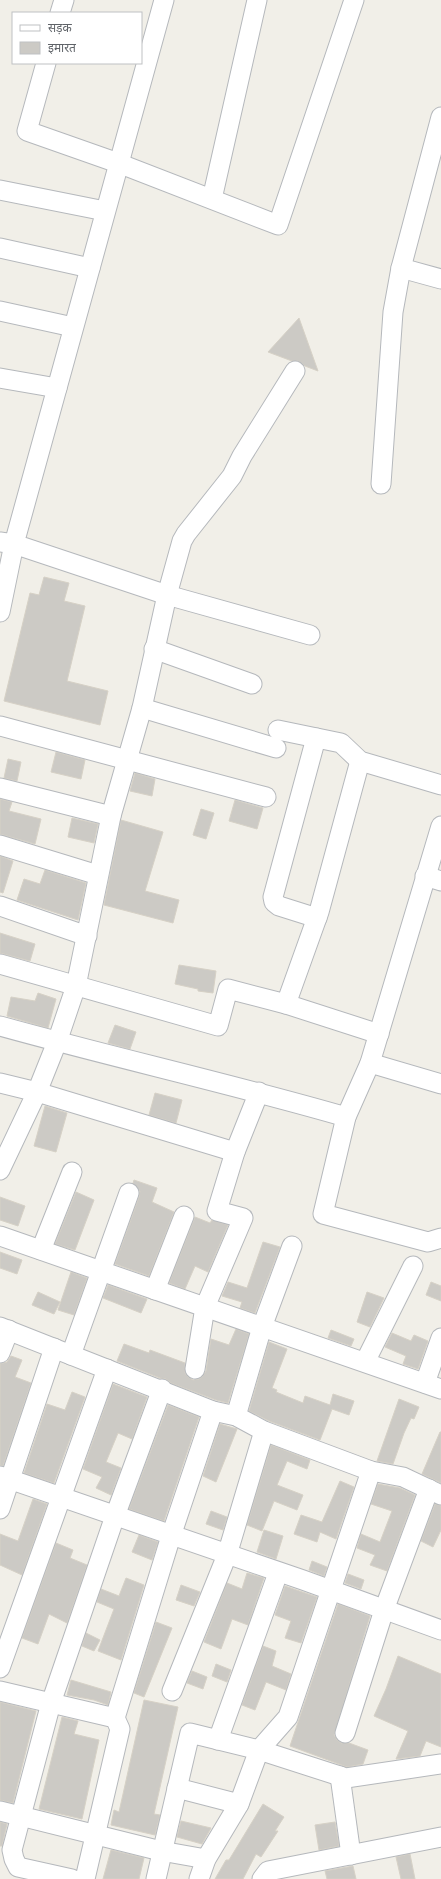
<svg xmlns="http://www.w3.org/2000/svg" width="441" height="1879" viewBox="0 0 441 1879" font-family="'Public Sans','Noto Sans Devanagari',sans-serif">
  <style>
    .building { fill: #cccac5; stroke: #d6d1c6 }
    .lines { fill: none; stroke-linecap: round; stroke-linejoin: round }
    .street-casing { stroke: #b5b8bc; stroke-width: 21 }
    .street { stroke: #fff; stroke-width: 19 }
  </style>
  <rect width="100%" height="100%" fill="#f1efe8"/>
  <!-- building -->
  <g class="building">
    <path d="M 299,318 L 318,371 L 305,366 L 300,362 L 292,361 L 268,352 Z"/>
    <path d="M 44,577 L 69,583 L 64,601 L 85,606 L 67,681 L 108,691 L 100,725 L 4,701 L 30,593 L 39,595 Z"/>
    <path d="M 56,752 L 85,760 L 81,779 L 51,772 Z"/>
    <path d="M 8,759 L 21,762 L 17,781 L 4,778 Z"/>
    <path d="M 135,773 L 155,779 L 152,796 L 130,791 Z"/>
    <path d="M 0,799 L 12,802 L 9,811 L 41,819 L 35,844 L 0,834 Z"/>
    <path d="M 235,800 L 263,808 L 257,829 L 229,821 Z"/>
    <path d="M 201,809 L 214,813 L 206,839 L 193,835 Z"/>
    <path d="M 72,818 L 98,824 L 94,843 L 68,837 Z"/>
    <path d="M 121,820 L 163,832 L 145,891 L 179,900 L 173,923 L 104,905 Z"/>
    <path d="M 0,856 L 13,861 L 3,893 L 0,892 Z"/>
    <path d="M 45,870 L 86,883 L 78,920 L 17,900 L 24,879 L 40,884 Z"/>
    <path d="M 0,933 L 35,944 L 30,961 L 0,953 Z"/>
    <path d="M 179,965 L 216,971 L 213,993 L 198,991 L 198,989 L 175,984 Z"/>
    <path d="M 38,993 L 56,999 L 48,1028 L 7,1016 L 11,997 L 35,1001 Z"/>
    <path d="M 115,1025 L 136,1032 L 130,1049 L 108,1043 Z"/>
    <path d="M 155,1093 L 182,1100 L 176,1123 L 149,1115 Z"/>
    <path d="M 45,1106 L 67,1113 L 56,1152 L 34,1146 Z"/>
    <path d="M 134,1180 L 157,1188 L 152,1202 L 174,1212 L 149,1276 L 115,1264 L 139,1197 L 140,1191 L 133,1183 Z"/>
    <path d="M 76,1192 L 94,1200 L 75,1250 L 55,1244 Z"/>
    <path d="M 0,1197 L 25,1206 L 18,1226 L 0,1220 Z"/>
    <path d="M 195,1217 L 210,1223 L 212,1220 L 228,1225 L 208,1272 L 195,1266 L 185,1289 L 169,1283 Z"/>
    <path d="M 263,1242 L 280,1247 L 255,1313 L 240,1308 L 242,1302 L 222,1296 L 228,1282 L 247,1288 Z"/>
    <path d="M 0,1252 L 22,1260 L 17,1274 L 0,1268 Z"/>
    <path d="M 71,1272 L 87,1278 L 74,1315 L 58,1310 Z"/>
    <path d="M 431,1282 L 441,1286 L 441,1301 L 426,1295 Z"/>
    <path d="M 108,1285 L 147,1299 L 141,1313 L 103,1298 Z"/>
    <path d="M 38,1292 L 60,1302 L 54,1314 L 32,1305 Z"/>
    <path d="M 367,1292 L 384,1298 L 370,1327 L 357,1322 Z"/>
    <path d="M 236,1329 L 249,1334 L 228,1403 L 216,1400 L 171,1383 L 166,1379 L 160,1378 L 117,1361 L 124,1344 L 149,1353 L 150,1350 L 185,1363 L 185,1373 L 188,1377 L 193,1380 L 199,1379 L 203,1376 L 206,1371 L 211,1339 L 229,1345 Z"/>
    <path d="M 331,1330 L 354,1339 L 351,1346 L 328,1338 Z"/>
    <path d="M 392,1333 L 411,1341 L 414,1335 L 428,1341 L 418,1369 L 403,1364 L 406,1356 L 385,1347 Z"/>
    <path d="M 269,1342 L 287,1349 L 272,1388 L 277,1390 L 276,1392 L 303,1403 L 305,1396 L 330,1405 L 333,1394 L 354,1401 L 349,1415 L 332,1409 L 320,1440 L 269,1421 L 249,1411 Z"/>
    <path d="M 11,1356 L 22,1360 L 15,1377 L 31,1383 L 3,1466 L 0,1465 L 0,1364 L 7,1362 Z"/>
    <path d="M 113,1384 L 147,1397 L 132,1439 L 118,1433 L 106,1462 L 121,1468 L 111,1495 L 96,1488 L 102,1477 L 83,1469 Z"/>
    <path d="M 72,1392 L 85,1397 L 54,1483 L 24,1473 L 47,1404 L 65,1410 Z"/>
    <path d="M 399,1399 L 419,1407 L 414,1419 L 411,1418 L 404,1433 L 393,1464 L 377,1461 Z"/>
    <path d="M 168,1405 L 199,1417 L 164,1521 L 129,1509 Z"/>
    <path d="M 220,1424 L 237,1429 L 216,1482 L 203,1476 Z"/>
    <path d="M 440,1432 L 441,1432 L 441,1483 L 422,1474 Z"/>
    <path d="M 271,1445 L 310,1460 L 307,1469 L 287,1461 L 277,1485 L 303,1495 L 297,1510 L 274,1501 L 262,1531 L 247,1525 Z"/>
    <path d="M 340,1481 L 354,1487 L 336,1539 L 320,1532 L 317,1542 L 294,1534 L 301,1515 L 322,1522 Z"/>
    <path d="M 378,1484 L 400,1488 L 415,1495 L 387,1571 L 370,1565 L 375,1555 L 357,1548 L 361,1534 L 380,1542 L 392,1511 L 371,1504 Z"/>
    <path d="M 33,1499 L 47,1504 L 22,1575 L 0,1565 L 0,1534 L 18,1541 Z"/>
    <path d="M 435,1504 L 441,1506 L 441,1530 L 433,1547 L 421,1541 Z"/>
    <path d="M 211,1511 L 227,1517 L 223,1530 L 206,1524 Z"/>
    <path d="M 264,1530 L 283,1536 L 276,1559 L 257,1552 Z"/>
    <path d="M 139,1535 L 158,1542 L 152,1560 L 132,1552 Z"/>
    <path d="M 56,1543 L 73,1550 L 70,1558 L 87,1565 L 67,1623 L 49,1614 L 38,1644 L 22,1638 Z"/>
    <path d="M 312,1561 L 327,1567 L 324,1576 L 309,1570 Z"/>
    <path d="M 247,1573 L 264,1578 L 248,1625 L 232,1619 L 221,1649 L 204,1642 L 227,1583 L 242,1589 Z"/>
    <path d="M 348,1574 L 364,1580 L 361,1589 L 345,1583 Z"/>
    <path d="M 126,1578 L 144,1585 L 121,1660 L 98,1651 L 114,1609 L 97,1602 L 101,1589 L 119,1596 Z"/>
    <path d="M 181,1585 L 200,1592 L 194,1606 L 176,1600 Z"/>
    <path d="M 285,1586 L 317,1597 L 301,1643 L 285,1638 L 291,1621 L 275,1615 Z"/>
    <path d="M 338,1604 L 370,1616 L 334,1735 L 337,1740 L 341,1743 L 349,1743 L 368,1750 L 363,1764 L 347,1767 L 290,1746 Z"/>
    <path d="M 156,1622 L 172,1628 L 144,1697 L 134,1693 Z"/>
    <path d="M 86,1633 L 100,1640 L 94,1651 L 82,1646 Z"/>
    <path d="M 263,1646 L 276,1651 L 272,1666 L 291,1674 L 286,1690 L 266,1682 L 255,1710 L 242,1705 Z"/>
    <path d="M 398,1656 L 441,1674 L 441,1747 L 426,1741 L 420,1756 L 396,1759 L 408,1731 L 374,1716 L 386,1689 Z"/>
    <path d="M 216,1664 L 231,1670 L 227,1682 L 212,1676 Z"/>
    <path d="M 192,1671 L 207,1677 L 203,1689 L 187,1683 Z"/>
    <path d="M 71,1680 L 111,1692 L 108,1705 L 94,1700 L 67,1695 Z"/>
    <path d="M 144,1700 L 178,1707 L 154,1814 L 160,1815 L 155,1835 L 111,1825 L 114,1810 L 119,1812 Z"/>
    <path d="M 0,1702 L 36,1711 L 13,1803 L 0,1800 Z"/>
    <path d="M 62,1717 L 78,1721 L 74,1734 L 99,1740 L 82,1819 L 39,1809 Z"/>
    <path d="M 263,1804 L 284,1817 L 275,1831 L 278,1831 L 261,1857 L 256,1854 L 243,1879 L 215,1879 L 226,1860 L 229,1860 Z"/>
    <path d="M 181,1821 L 211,1828 L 202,1844 L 177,1837 Z"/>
    <path d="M 0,1822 L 7,1824 L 2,1846 L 0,1846 Z"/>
    <path d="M 335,1822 L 339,1846 L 319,1850 L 315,1825 Z"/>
    <path d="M 111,1850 L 144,1858 L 139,1879 L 103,1879 Z"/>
    <path d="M 410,1854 L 415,1879 L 401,1879 L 396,1857 Z"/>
    <path d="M 353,1866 L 356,1879 L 327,1879 L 325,1871 Z"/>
  </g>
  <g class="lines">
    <!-- street casing -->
    <g class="street-casing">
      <g id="street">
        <path d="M 164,0 L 14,544 L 167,595 L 310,635"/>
        <path d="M 60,13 L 64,0"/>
        <path d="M 46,63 L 27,131 L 118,163 L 278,225 L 354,0"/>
        <path d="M 0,190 L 105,211"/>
        <path d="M 212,199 L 257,0"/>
        <path d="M 0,248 L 90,268"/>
        <path d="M 401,268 L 441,279"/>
        <path d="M 0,311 L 73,327"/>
        <path d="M 0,378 L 57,388"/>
        <path d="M 381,484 L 393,312 L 401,268 L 441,117"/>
        <path d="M 0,542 L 14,544 L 0,612"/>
        <path d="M 154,649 L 252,684"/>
        <path d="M 142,708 L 276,748"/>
        <path d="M 0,726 L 266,797"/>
        <path d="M 278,730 L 341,743 L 360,761 L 441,785"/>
        <path d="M 316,738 L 273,897 L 274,902 L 279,906 L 317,918"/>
        <path d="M 0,788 L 111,816"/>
        <path d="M 441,826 L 370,1063 L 346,1117 L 323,1214 L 428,1242 L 441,1238"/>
        <path d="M 0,845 L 98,875"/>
        <path d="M 425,876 L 441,881"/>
        <path d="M 0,906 L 87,936"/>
        <path d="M 0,964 L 218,1026 L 228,989 L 286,1004 L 379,1034"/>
        <path d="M 286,1004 L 319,912 L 360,761"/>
        <path d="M 0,1026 C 115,1058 232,1084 346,1117"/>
        <path d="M 370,1063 L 441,1084"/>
        <path d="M 0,1083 L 37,1092 L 235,1152"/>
        <path d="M 0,1170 L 37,1092 L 57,1042 L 76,986 L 111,816 L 142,708 L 167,595 L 182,541 L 186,534 L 232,476 L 242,456 L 295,371"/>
        <path d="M 0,1236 L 441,1389"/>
        <path d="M 41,1250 L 72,1172"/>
        <path d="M 155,1290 L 184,1216"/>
        <path d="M 0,1327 L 213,1411 L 236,1416 L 264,1431 L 371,1471 L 403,1477 L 441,1495"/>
        <path d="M 0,1353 L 9,1330"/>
        <path d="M 71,1355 L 129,1193"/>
        <path d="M 365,1362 L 413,1266"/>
        <path d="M 195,1369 L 205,1307 L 243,1218 L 217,1211 L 235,1152 L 259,1092"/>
        <path d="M 425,1383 L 441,1338"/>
        <path d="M 236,1416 L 262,1327 L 292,1246"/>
        <path d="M 0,1476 L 303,1580 L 441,1630"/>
        <path d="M 0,1509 L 54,1348"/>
        <path d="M 0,1668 L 107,1369"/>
        <path d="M 0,1691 L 115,1718 L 120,1729 L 85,1879"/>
        <path d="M 172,1691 L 227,1555 L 264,1431"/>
        <path d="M 115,1718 L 171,1536 L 213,1411"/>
        <path d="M 345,1733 L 384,1610 L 429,1489"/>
        <path d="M 218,1740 L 278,1573"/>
        <path d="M 340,1776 L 351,1855"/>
        <path d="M 177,1788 L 239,1804"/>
        <path d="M 0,1811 L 161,1851 L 206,1859"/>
        <path d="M 72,1879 L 18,1867 L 14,1859 L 12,1850 L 51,1703 L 115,1516 L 162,1389"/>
        <path d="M 156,1879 L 190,1733 L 259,1750 L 346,1778 L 441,1764"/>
        <path d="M 199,1879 L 206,1859 L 239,1804 L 259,1750 L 288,1717 L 371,1471"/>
        <path d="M 262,1879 L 268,1871 L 441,1837"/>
      </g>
    </g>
    <!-- street -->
    <use href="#street" class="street"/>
  </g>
  <!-- legend -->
  <rect x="12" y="12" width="130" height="52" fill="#ffffff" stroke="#bfc1c3"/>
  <rect x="20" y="25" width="20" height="6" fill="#ffffff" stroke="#bfc1c3"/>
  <text x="48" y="32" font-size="12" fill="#5f6368">सड़क</text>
  <rect x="20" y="42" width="20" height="12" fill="#cccac5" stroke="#bfc1c3"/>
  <text x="48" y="52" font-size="12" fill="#5f6368">इमारत</text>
</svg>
